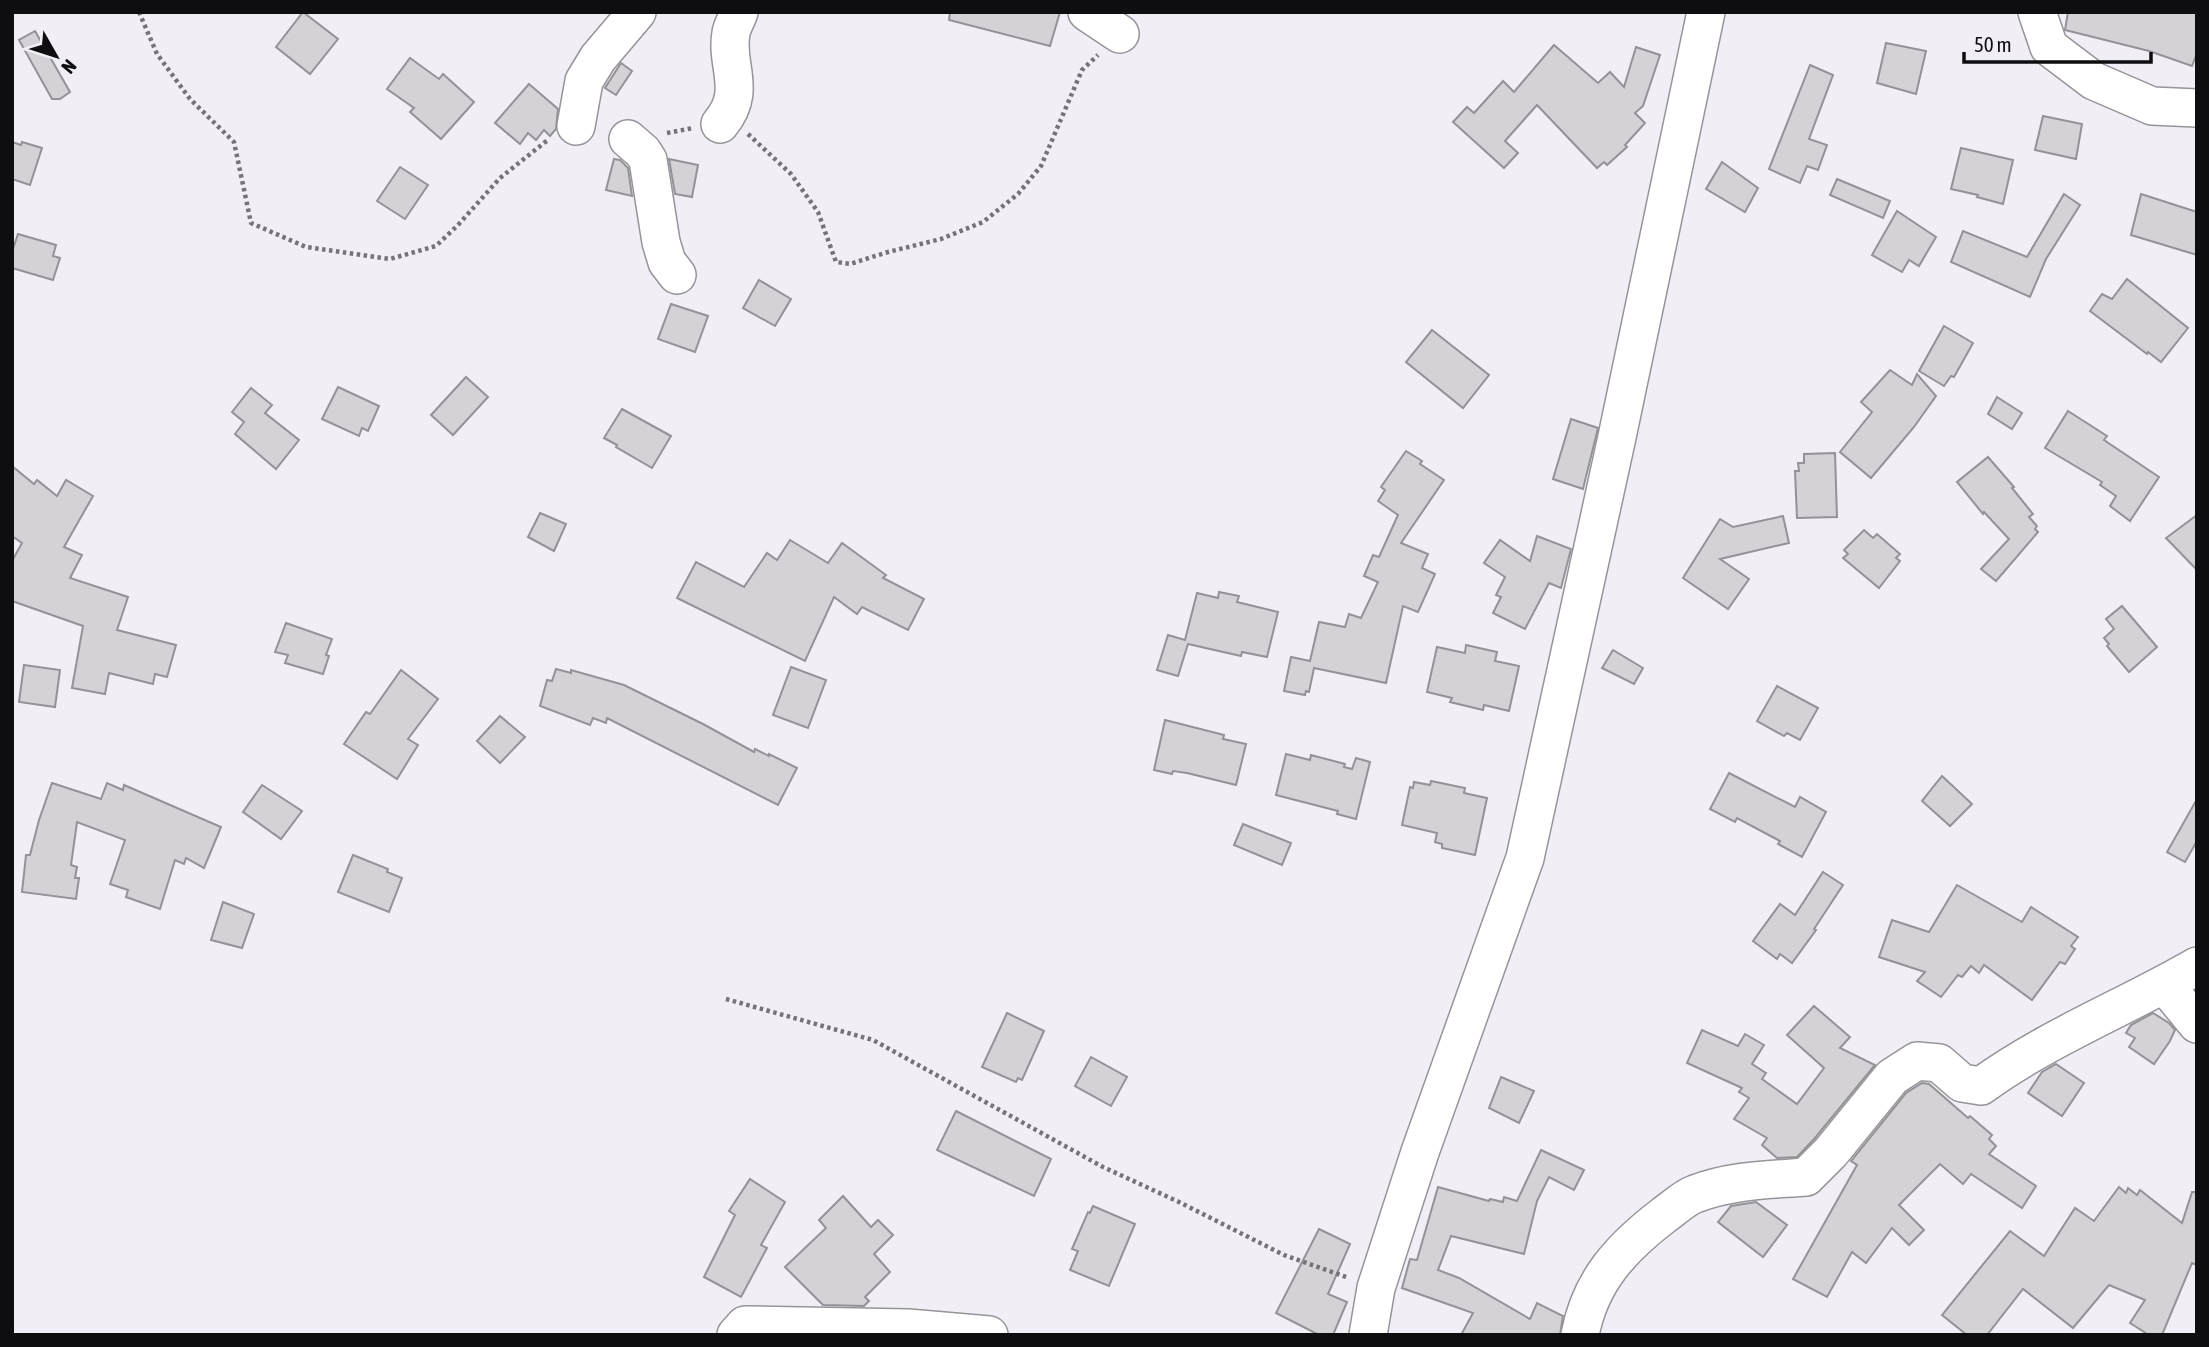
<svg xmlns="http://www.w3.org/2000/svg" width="2209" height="1347" viewBox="0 0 2209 1347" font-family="'Asap Condensed',sans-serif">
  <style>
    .building { fill: #d4d2d7; stroke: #939297; stroke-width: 2 }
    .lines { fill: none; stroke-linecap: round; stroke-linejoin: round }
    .minor-casing { stroke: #969499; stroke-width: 40 }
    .path { stroke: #747377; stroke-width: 4.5; stroke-dasharray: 3.5 3.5; stroke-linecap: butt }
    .minor { stroke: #fff; stroke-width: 37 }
  </style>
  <rect width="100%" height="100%" fill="#f1eff5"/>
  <!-- building -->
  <g class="building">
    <path d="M 303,12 L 338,39 L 310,74 L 276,47 Z"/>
    <path d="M 950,12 L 1060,12 L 1050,46 L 949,20 Z"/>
    <path d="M 2068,12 L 2197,12 L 2197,53 L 2192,66 L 2149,51 L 2065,30 Z"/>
    <path d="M 35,31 L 70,92 L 60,99 L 52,99 L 19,40 Z"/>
    <path d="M 1886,43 L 1926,51 L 1916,94 L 1877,83 Z"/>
    <path d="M 1554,45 L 1598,83 L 1610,72 L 1624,87 L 1636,47 L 1660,55 L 1643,106 L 1635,113 L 1645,123 L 1625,145 L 1627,147 L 1607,165 L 1604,162 L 1597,168 L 1537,105 L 1505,141 L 1518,153 L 1504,168 L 1453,122 L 1467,107 L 1474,113 L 1503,81 L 1514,92 Z"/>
    <path d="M 410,58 L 439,79 L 443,74 L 474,102 L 441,139 L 410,112 L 414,108 L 387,89 Z"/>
    <path d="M 621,63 L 632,71 L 616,95 L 605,88 Z"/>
    <path d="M 1810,65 L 1833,75 L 1809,139 L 1827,145 L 1818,170 L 1807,166 L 1800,183 L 1769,169 Z"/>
    <path d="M 529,84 L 558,109 L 556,129 L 550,136 L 544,130 L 536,140 L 528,133 L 520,144 L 495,123 Z"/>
    <path d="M 2043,116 L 2082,124 L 2076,159 L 2035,150 Z"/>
    <path d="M 12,142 L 21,145 L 22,142 L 42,148 L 30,185 L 12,179 Z"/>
    <path d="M 1961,148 L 2013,160 L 2003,204 L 1977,197 L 1978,195 L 1951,189 Z"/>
    <path d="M 614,159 L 620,160 L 628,168 L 632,196 L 606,190 Z"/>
    <path d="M 669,159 L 698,165 L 692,197 L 675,194 Z"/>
    <path d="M 1722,162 L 1758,188 L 1745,212 L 1706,189 Z"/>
    <path d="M 400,167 L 428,185 L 405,219 L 377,201 Z"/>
    <path d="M 1837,179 L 1890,201 L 1883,218 L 1830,195 Z"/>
    <path d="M 2064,194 L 2080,205 L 2046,259 L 2030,297 L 1951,262 L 1963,231 L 2027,257 Z"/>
    <path d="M 2141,194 L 2197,212 L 2197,255 L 2131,235 Z"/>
    <path d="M 1897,211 L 1936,237 L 1919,266 L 1909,260 L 1902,272 L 1872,255 Z"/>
    <path d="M 18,234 L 56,245 L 53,256 L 60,258 L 53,280 L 12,268 L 12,252 Z"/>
    <path d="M 2127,279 L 2188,328 L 2161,362 L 2148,352 L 2147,354 L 2090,311 L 2102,294 L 2112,299 Z"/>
    <path d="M 759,280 L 791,299 L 775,326 L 743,308 Z"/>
    <path d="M 671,304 L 708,316 L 695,352 L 658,339 Z"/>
    <path d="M 1944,326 L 1973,343 L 1954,377 L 1951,376 L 1944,386 L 1919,371 Z"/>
    <path d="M 1432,330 L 1489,375 L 1463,408 L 1406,362 Z"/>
    <path d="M 1890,370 L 1912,385 L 1917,374 L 1936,396 L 1914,427 L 1871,478 L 1840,452 L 1872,412 L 1861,402 Z"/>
    <path d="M 466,377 L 488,397 L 453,435 L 431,415 Z"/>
    <path d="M 338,387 L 379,406 L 368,431 L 362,428 L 359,436 L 322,419 Z"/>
    <path d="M 251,388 L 272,405 L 265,413 L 299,440 L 276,469 L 235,434 L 244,422 L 232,412 Z"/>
    <path d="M 1997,397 L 2022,413 L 2012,429 L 1988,414 Z"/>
    <path d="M 622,409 L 671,436 L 652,468 L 616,447 L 617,445 L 604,438 Z"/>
    <path d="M 2068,411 L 2107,436 L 2104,440 L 2159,477 L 2130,521 L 2110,506 L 2116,496 L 2100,485 L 2102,482 L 2045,448 Z"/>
    <path d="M 1571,419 L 1598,428 L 1583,489 L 1553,479 Z"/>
    <path d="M 1406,451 L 1422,461 L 1420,464 L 1444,480 L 1401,543 L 1428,554 L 1422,568 L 1435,574 L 1418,612 L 1403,606 L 1386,683 L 1314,668 L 1309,692 L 1306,691 L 1305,695 L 1284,691 L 1291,657 L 1310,661 L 1319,622 L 1345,627 L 1349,614 L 1361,618 L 1378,582 L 1364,576 L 1373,555 L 1379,557 L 1398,515 L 1378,501 L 1385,490 L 1381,487 Z"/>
    <path d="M 1835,453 L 1837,517 L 1797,518 L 1795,471 L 1799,471 L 1798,463 L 1804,463 L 1804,454 Z"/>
    <path d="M 1988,457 L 2014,487 L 2012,488 L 2033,514 L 2029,517 L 2037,526 L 2035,529 L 2038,532 L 1996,581 L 1981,569 L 2009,539 L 1984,512 L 1983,514 L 1957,482 Z"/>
    <path d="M 12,466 L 34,484 L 37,480 L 57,496 L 66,480 L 93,496 L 64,547 L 82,555 L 70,578 L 128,597 L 117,630 L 176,645 L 167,677 L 155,674 L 153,684 L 109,673 L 105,694 L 72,688 L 83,626 L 12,601 L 12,561 L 22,543 L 12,536 Z"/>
    <path d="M 540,513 L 566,524 L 554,551 L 528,537 Z"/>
    <path d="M 2197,515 L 2197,570 L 2166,538 Z"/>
    <path d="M 1783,516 L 1789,543 L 1720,559 L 1749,579 L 1728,609 L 1683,578 L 1720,519 L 1733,527 Z"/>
    <path d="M 1864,530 L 1873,538 L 1877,534 L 1900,554 L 1896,558 L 1900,561 L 1879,588 L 1843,558 L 1848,554 L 1844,550 Z"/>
    <path d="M 1537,536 L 1571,549 L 1561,588 L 1549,583 L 1525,629 L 1493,613 L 1501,597 L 1496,595 L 1505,577 L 1484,563 L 1500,540 L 1530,561 Z"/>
    <path d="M 790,540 L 828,563 L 842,543 L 886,575 L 883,578 L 924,599 L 908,630 L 862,607 L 857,614 L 834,597 L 805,661 L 677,598 L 696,562 L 744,587 L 767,553 L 777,560 Z"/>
    <path d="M 1219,592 L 1239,596 L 1237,602 L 1278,612 L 1267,657 L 1242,652 L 1241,656 L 1188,644 L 1178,676 L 1157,670 L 1168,635 L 1185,640 L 1197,593 L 1218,598 Z"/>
    <path d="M 2122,606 L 2157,647 L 2129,672 L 2107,646 L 2109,644 L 2104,638 L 2114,629 L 2106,619 Z"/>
    <path d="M 286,623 L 332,639 L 326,655 L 329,656 L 323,674 L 285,663 L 288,655 L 275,652 Z"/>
    <path d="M 1466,645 L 1497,652 L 1495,661 L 1519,666 L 1509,711 L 1484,705 L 1483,710 L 1450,702 L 1452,698 L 1427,692 L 1437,647 L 1465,653 Z"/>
    <path d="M 1613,650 L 1643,668 L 1634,684 L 1602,668 Z"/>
    <path d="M 24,665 L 60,670 L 55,707 L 19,702 Z"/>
    <path d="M 791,667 L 826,680 L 808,728 L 773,715 Z"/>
    <path d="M 556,669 L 571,673 L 571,670 L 624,685 L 703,724 L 754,752 L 755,749 L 769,756 L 769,754 L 797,768 L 778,805 L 607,718 L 606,723 L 593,718 L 590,725 L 540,706 L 547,680 L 552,681 Z"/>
    <path d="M 401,670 L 438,699 L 408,739 L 418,745 L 397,779 L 344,744 L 366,712 L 370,714 Z"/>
    <path d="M 1777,686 L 1818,708 L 1800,740 L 1787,733 L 1784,736 L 1757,721 Z"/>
    <path d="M 500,716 L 525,737 L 500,763 L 477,741 Z"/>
    <path d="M 1165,720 L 1224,735 L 1223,739 L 1246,744 L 1236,785 L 1187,773 L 1173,771 L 1172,774 L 1154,770 Z"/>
    <path d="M 1286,754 L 1310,760 L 1311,755 L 1345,764 L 1344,767 L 1352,769 L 1356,758 L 1370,762 L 1356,819 L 1337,814 L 1338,811 L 1276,795 Z"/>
    <path d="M 1729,773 L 1795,807 L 1800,797 L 1826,812 L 1802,857 L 1778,844 L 1780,841 L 1737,818 L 1735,822 L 1710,809 Z"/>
    <path d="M 1942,776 L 1972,804 L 1950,826 L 1922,801 Z"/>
    <path d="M 1431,781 L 1465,788 L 1464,793 L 1487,798 L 1475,855 L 1442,848 L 1442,844 L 1435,842 L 1437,833 L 1402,825 L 1410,787 L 1413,788 L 1414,782 L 1430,785 Z"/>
    <path d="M 52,783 L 101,799 L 107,783 L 123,790 L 124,785 L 221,827 L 204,868 L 186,858 L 184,864 L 175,860 L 160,909 L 126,897 L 128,890 L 110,884 L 125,840 L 77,822 L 71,865 L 77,867 L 75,878 L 79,878 L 76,899 L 22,892 L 26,855 L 30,855 L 39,820 Z"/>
    <path d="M 262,785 L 302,811 L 281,839 L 243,812 Z"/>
    <path d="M 2197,799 L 2197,841 L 2185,862 L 2167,852 Z"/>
    <path d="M 1243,824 L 1291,843 L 1282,865 L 1234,845 Z"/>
    <path d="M 353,855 L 388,869 L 387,872 L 402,878 L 389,912 L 338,892 Z"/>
    <path d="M 1823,872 L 1843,885 L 1814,929 L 1816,930 L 1792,963 L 1780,954 L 1777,959 L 1753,941 L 1780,904 L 1795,915 Z"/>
    <path d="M 1957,885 L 2022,922 L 2031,907 L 2078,937 L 2071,946 L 2075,949 L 2065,964 L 2060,962 L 2032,1000 L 1984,965 L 1979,973 L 1971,966 L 1962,977 L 1958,975 L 1941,997 L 1917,981 L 1925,972 L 1879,957 L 1892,920 L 1929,932 Z"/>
    <path d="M 223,902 L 254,914 L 242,948 L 211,940 Z"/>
    <path d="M 1814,1006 L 1850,1037 L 1840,1048 L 1875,1065 L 1815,1138 L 1797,1157 L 1777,1158 L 1762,1145 L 1767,1138 L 1734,1119 L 1749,1098 L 1739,1092 L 1742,1088 L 1687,1063 L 1702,1030 L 1738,1046 L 1745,1034 L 1764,1045 L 1752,1064 L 1766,1073 L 1762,1079 L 1797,1104 L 1824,1068 L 1787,1035 Z"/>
    <path d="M 1007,1013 L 1044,1031 L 1022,1080 L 1018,1078 L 1016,1082 L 982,1067 Z"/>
    <path d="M 2153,1013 L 2169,1023 L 2175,1030 L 2170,1041 L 2154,1064 L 2129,1047 L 2135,1038 L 2126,1033 L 2131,1025 Z"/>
    <path d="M 1091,1057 L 1127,1077 L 1111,1106 L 1075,1086 Z"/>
    <path d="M 2056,1064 L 2084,1083 L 2062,1116 L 2028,1093 L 2042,1072 Z"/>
    <path d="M 1501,1077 L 1534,1091 L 1519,1123 L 1489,1108 Z"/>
    <path d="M 1922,1083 L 1929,1084 L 1968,1118 L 1970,1116 L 1992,1135 L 1989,1139 L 1996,1146 L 1989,1154 L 2036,1186 L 2022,1208 L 1971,1174 L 1963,1184 L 1940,1164 L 1899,1205 L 1924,1230 L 1909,1245 L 1892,1228 L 1866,1263 L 1852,1252 L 1827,1297 L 1793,1279 L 1857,1165 L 1851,1161 L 1906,1093 Z"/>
    <path d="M 956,1111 L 1051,1159 L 1034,1196 L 937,1150 Z"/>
    <path d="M 1541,1150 L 1584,1170 L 1574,1190 L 1549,1177 L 1537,1201 L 1524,1254 L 1451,1236 L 1438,1270 L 1459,1278 L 1530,1319 L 1537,1303 L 1563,1316 L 1560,1335 L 1461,1335 L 1473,1313 L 1402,1288 L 1410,1259 L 1417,1260 L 1438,1187 L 1489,1201 L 1490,1199 L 1503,1202 L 1504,1197 L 1517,1201 Z"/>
    <path d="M 750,1179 L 785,1202 L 761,1245 L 767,1248 L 741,1297 L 704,1277 L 735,1215 L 729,1211 Z"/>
    <path d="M 2119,1187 L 2126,1193 L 2128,1188 L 2137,1195 L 2140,1190 L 2182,1223 L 2192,1192 L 2197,1192 L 2197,1265 L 2192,1263 L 2162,1335 L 2149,1335 L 2130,1323 L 2145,1300 L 2109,1285 L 2073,1328 L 2023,1289 L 1987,1335 L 1967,1335 L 1942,1315 L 2010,1231 L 2044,1256 L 2075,1208 L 2094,1221 Z"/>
    <path d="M 843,1196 L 871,1227 L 878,1220 L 893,1235 L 874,1254 L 890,1272 L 865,1297 L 869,1301 L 864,1306 L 823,1305 L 785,1267 L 826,1228 L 819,1220 Z"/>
    <path d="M 1756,1202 L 1787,1225 L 1763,1257 L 1718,1222 L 1731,1206 Z"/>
    <path d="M 1093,1206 L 1135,1224 L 1109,1286 L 1070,1270 L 1078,1251 L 1072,1249 L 1088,1212 L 1090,1213 Z"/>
    <path d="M 1319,1229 L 1350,1244 L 1328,1294 L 1347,1302 L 1333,1335 L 1319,1335 L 1276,1313 Z"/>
  </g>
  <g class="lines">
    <!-- minor casing -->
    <g class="minor-casing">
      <g id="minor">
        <path d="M 1087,12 L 1120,34"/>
        <path d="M 2037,12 L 2049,47 L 2094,81 L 2152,106 L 2197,108"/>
        <path d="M 720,124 C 748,91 725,66 731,33 C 732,26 737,19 739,12"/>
        <path d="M 576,126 L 584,81 L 598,58 L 637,12"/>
        <path d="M 628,139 L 643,152 L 648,160 L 661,242 L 667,262 L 677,275"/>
        <path d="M 2165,985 L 2197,1024"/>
        <path d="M 736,1335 L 745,1325 L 908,1328 L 989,1335"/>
        <path d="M 1368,1335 L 1376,1288 L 1420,1152 L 1525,858 L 1617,437 L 1706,12"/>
        <path d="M 1580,1335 C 1590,1281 1621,1248 1664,1215 C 1674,1208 1684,1198 1695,1194 C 1731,1180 1768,1180 1806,1177 L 1831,1152 L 1892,1077 L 1917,1061 L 1939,1063 L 1962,1083 L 1981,1086 C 2047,1038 2126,1007 2197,966"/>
      </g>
    </g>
    <!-- path -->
    <g class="path">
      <path d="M 139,12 L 157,54 L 190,99 L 234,142 L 251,223 L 306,247 L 390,259 L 436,246 L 458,225 L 500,178 L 549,139"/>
      <path d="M 667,133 L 693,128"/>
      <path d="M 748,134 L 791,174 L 818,212 L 836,262 L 850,264 L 888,252 L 941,239 L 983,222 L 1018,194 L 1041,166 L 1082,70 L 1098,55"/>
      <path d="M 726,999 L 873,1040 L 1103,1167 L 1179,1202 L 1284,1255 L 1349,1278"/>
    </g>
    <!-- minor -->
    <use href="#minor" class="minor"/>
  </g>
  <!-- border -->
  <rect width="2209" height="1347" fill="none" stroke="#0e0e10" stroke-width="28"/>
  <!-- north arrow -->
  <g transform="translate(56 56) rotate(129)" stroke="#f1eff5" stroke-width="5" paint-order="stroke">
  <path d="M0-5L12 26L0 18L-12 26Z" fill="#0e0e10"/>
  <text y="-10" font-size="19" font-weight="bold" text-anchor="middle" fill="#0e0e10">N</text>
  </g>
  <!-- scale -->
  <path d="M1964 52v10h187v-10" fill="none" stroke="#0e0e10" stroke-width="3.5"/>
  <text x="1974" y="52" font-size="21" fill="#0e0e10" stroke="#f1eff5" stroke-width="5" paint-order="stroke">50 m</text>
</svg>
